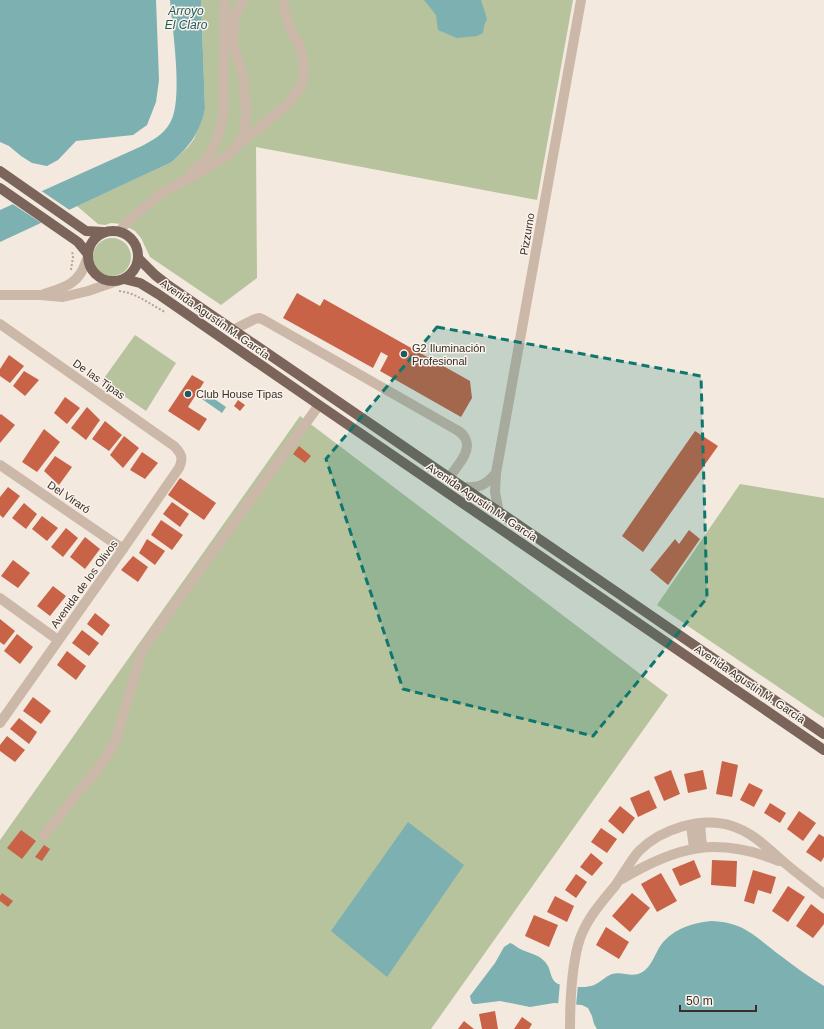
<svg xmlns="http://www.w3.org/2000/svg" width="824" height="1029" viewBox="0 0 824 1029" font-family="Arial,sans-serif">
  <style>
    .green { fill: #b7c39d }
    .water { fill: #7cb0b1 }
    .pier { fill: #f3e9de }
    .building { fill: #c86347 }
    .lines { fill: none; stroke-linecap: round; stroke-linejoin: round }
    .path { stroke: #b8a293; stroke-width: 2; stroke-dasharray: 2 2; stroke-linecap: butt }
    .minor { stroke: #ccb8a9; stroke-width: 10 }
    .major { stroke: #7b645a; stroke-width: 10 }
    .marked { fill: #0f766e; fill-opacity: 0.2; stroke: #0f766e; stroke-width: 3; stroke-dasharray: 8 5; stroke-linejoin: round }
    .poi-dot { fill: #1e595b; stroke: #faf3eb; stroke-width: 1.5 }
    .labels { text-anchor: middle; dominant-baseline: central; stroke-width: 3; stroke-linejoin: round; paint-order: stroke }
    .street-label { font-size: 11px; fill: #392e29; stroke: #faf3eb }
    .poi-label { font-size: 11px; fill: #392e29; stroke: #faf3eb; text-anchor: start }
    .water-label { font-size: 12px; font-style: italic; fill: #1e595b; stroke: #faf3eb }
  </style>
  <rect width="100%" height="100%" fill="#f3e9de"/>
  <!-- green -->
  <g class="green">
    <path d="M 201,0 L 573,0 L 537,200 L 256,147 L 257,278 L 221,305 L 150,257 L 141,238 L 135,231 L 122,224 L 111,223 L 105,225 L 98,224 L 77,206 L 172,162 L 188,147 L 194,139 L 205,109 Z"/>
    <circle cx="112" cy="257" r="19"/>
    <path d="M 135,335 L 176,363 L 146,411 L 102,381 Z"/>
    <path d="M 300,416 L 668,695 L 431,1029 L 0,1029 L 0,840 Z"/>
    <path d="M 740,484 L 824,498 L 824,718 L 657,605 Z"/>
  </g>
  <!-- water -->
  <g class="water">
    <path d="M 0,0 L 156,0 L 159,80 L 156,102 L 147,125 L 133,135 L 76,141 L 58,160 L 47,166 L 32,163 L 21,156 L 9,146 L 0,142 Z"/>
    <path d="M 170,0 L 201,0 L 205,109 C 199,133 191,145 172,162 L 0,242 L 0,210 L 142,146 C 153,140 163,135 170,123 C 184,101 172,27 170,0 Z"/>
    <path d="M 424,0 L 481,0 L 487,19 L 484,26 L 483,33 L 477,36 L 457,38 L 438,30 L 436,15 Z"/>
    <path d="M 206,393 L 226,407 L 222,413 L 202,399 Z"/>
    <path d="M 408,822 L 464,865 L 387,977 L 331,931 Z"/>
    <path d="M 711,921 C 745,922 755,937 781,956 C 795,967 809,977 824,986 L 824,1029 L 597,1029 L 594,1024 L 592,1016 L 588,1008 L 582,1005 L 554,1003 L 530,1007 L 500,1001 L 476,1004 L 473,1004 L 471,1001 L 470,996 L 495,963 L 504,947 L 510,943 C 514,944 516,947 520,949 C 531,954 542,955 548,966 C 551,972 551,981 558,984 C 567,987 588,989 596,984 C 602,981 606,976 612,974 C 623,971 633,979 644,971 C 651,966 655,955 659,948 C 670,930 691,923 711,921 Z"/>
  </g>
  <!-- pier -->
  <g class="pier">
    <path d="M 40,190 L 71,211 L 43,224 L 11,203 Z"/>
    <path d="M 560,982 L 578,985 L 576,1006 L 558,1006 Z"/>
  </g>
  <!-- building -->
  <g class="building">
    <path d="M 297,293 L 320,306 L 324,299 L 470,381 L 472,398 L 461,417 L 380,371 L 388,356 L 381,352 L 373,368 L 283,318 Z"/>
    <path d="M 9,355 L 24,366 L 10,383 L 0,376 L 0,369 Z"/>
    <path d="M 24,371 L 39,380 L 25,396 L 13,386 Z"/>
    <path d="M 192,375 L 204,382 L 188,407 L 207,419 L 199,431 L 168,411 Z"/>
    <path d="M 65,397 L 80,408 L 67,424 L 54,413 Z"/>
    <path d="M 238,400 L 245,405 L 240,411 L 234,406 Z"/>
    <path d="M 87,407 L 100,420 L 86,440 L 71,428 Z"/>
    <path d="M 1,414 L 15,425 L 0,443 L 0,415 Z"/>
    <path d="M 105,421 L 122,435 L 109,451 L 92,439 Z"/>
    <path d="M 44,429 L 60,442 L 37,472 L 22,462 Z"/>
    <path d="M 695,431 L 718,446 L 643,552 L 622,536 Z"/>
    <path d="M 124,436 L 139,448 L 123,468 L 110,455 Z"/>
    <path d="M 299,446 L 311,456 L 305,463 L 293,454 Z"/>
    <path d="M 142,452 L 158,463 L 145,479 L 130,470 Z"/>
    <path d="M 55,456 L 72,467 L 59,485 L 44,471 Z"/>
    <path d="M 180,478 L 216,503 L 204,520 L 168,495 Z"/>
    <path d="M 8,487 L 20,496 L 3,518 L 0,515 L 0,497 Z"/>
    <path d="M 172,502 L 189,514 L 180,527 L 163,514 Z"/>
    <path d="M 24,503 L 37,514 L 26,529 L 12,518 Z"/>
    <path d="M 42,516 L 58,528 L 47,541 L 32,529 Z"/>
    <path d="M 161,520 L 183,535 L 172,550 L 151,535 Z"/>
    <path d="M 66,528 L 78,538 L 63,557 L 51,547 Z"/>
    <path d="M 689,530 L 700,539 L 668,585 L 650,570 L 675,539 L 679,544 Z"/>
    <path d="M 85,537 L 100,549 L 85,569 L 70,557 Z"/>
    <path d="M 147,539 L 165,551 L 155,565 L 139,553 Z"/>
    <path d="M 133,556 L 148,567 L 138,582 L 121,570 Z"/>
    <path d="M 13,560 L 30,573 L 18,588 L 1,576 Z"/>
    <path d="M 53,586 L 66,596 L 50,616 L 37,606 Z"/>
    <path d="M 95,613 L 110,625 L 102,636 L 87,624 Z"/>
    <path d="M 0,619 L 15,631 L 4,645 L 0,642 Z"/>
    <path d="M 82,630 L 99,643 L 89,656 L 72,643 Z"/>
    <path d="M 17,634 L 33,647 L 20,664 L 4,651 Z"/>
    <path d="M 67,651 L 86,666 L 76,680 L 57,665 Z"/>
    <path d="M 33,697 L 51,711 L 41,724 L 23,711 Z"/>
    <path d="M 19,718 L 37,732 L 29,744 L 10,729 Z"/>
    <path d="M 7,736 L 25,750 L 15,762 L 0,751 L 0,745 Z"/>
    <path d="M 722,761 L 738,765 L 732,797 L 716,794 Z"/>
    <path d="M 671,770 L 680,794 L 664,801 L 654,777 Z"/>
    <path d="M 703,770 L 707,789 L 688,793 L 684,774 Z"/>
    <path d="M 749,783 L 763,790 L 754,807 L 740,800 Z"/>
    <path d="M 649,790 L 657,808 L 638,817 L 630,798 Z"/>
    <path d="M 770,803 L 786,813 L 780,823 L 764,813 Z"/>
    <path d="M 620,806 L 635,818 L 623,834 L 608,821 Z"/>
    <path d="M 799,811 L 816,823 L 803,841 L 787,829 Z"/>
    <path d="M 601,828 L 617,839 L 607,853 L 591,842 Z"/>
    <path d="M 21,830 L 36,841 L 22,859 L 7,848 Z"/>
    <path d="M 819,834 L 824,837 L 824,857 L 821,862 L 806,852 Z"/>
    <path d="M 44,845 L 50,849 L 42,861 L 35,857 Z"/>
    <path d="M 591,853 L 603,863 L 592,876 L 580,867 Z"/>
    <path d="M 694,860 L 701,877 L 680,886 L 672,869 Z"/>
    <path d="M 712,860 L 737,861 L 736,887 L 711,885 Z"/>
    <path d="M 753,870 L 776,877 L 771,894 L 758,890 L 754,904 L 744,901 Z"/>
    <path d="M 661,873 L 677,901 L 657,912 L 641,884 Z"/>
    <path d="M 576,874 L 587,882 L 576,898 L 565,890 Z"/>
    <path d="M 788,886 L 805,897 L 788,922 L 772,911 Z"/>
    <path d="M 2,893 L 13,901 L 8,907 L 0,901 L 0,896 Z"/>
    <path d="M 632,893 L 650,908 L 630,932 L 612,916 Z"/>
    <path d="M 555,896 L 574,906 L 567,922 L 547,912 Z"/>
    <path d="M 811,904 L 824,914 L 824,924 L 813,938 L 796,926 Z"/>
    <path d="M 534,915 L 558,925 L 549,947 L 525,936 Z"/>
    <path d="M 606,927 L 629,942 L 619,959 L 596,945 Z"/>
    <path d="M 495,1011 L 498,1029 L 482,1029 L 479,1014 Z"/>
    <path d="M 522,1017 L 532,1024 L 529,1029 L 514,1029 Z"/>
    <path d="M 464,1021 L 474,1029 L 458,1029 Z"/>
  </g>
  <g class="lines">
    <!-- path -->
    <g class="path">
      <path d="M 71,270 L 73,257 L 72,251"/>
      <path d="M 119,291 C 137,293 149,304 165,312"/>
    </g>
    <!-- minor -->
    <g class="minor">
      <path d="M 241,143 L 289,103 L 302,84 L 304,65 L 300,45 L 291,31 L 284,9 L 284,0"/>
      <path d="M 192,172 L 208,157 L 217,139 L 223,116 L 225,0"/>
      <path d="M 120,231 L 127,222 L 163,192 L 204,170 L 229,154 L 239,144 L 245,130 L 246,109 L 243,75 L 233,43 L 234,19 L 243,0"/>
      <path d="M 44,294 C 67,287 80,283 87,259"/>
      <path d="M 0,295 L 40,295 L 63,297 L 88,291 L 117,281"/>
      <path d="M 0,324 L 174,446 C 181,453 184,458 179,468 L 123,549 L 0,723"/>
      <path d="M 233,330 L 255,319 L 259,318 L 264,320 L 455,429 C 459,431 463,434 465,438 C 473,451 455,468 449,478"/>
      <path d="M 0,465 L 123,549"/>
      <path d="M 462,487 C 479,488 485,486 496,473"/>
      <path d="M 499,513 L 495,492 L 496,473 L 581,0"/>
      <path d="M 0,598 L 58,640"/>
      <path d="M 700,823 L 702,847"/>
      <path d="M 691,825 L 694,848"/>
      <path d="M 44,836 C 55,821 67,807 78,792 C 93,775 104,763 115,742 L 141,655 L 145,646 L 319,405"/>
      <path d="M 622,879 C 677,846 717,836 779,861"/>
      <path d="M 570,1029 C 570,1001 571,972 578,945 C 584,922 600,904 615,886 C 623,875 630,861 639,851 C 661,829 701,816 732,826 C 754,833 768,849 786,864 C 798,874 811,884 824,894"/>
    </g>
    <!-- major -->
    <g class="major">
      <path d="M 0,171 L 86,231 L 103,232"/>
      <path d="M 0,188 L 78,242 L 87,253"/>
      <circle cx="113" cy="256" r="25"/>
      <path d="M 138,258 L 155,275 L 169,286 L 824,734"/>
      <path d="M 124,279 L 140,283 L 158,294 L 319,405 L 824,750"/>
    </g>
  </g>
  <!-- marked area -->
  <path class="marked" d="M 437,327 L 701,376 L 707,598 L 593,736 L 403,689 L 326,459 Z"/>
  <!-- markers -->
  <g class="poi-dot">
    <circle cx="404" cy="354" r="4"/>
    <circle cx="188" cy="394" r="4"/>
  </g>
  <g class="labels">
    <!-- street labels -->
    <g class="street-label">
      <text transform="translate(527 234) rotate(-80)">Pizzurno</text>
      <text transform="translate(215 319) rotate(35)">Avenida Agustín M. García</text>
      <text transform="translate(99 379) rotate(35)">De las Tipas</text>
      <text transform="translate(69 497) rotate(34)">Del Viraró</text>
      <text transform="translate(482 502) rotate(34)">Avenida Agustín M. García</text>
      <text transform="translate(84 584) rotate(-54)">Avenida de los Olivos</text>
      <text transform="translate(750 684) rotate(34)">Avenida Agustín M. García</text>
    </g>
    <!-- poi labels -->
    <g class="poi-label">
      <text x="412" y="348">G2 Iluminación<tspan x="412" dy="13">Profesional</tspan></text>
      <text x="196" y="394">Club House Tipas</text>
    </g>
    <!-- water labels -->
    <g class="water-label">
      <text x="186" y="11">Arroyo<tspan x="186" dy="14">El Claro</tspan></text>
    </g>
  </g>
  <!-- scale -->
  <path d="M680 1005v6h76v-6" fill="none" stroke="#392e29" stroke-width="2"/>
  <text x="686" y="1005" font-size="12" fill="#392e29" stroke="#faf3eb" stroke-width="3" paint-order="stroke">50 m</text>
</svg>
